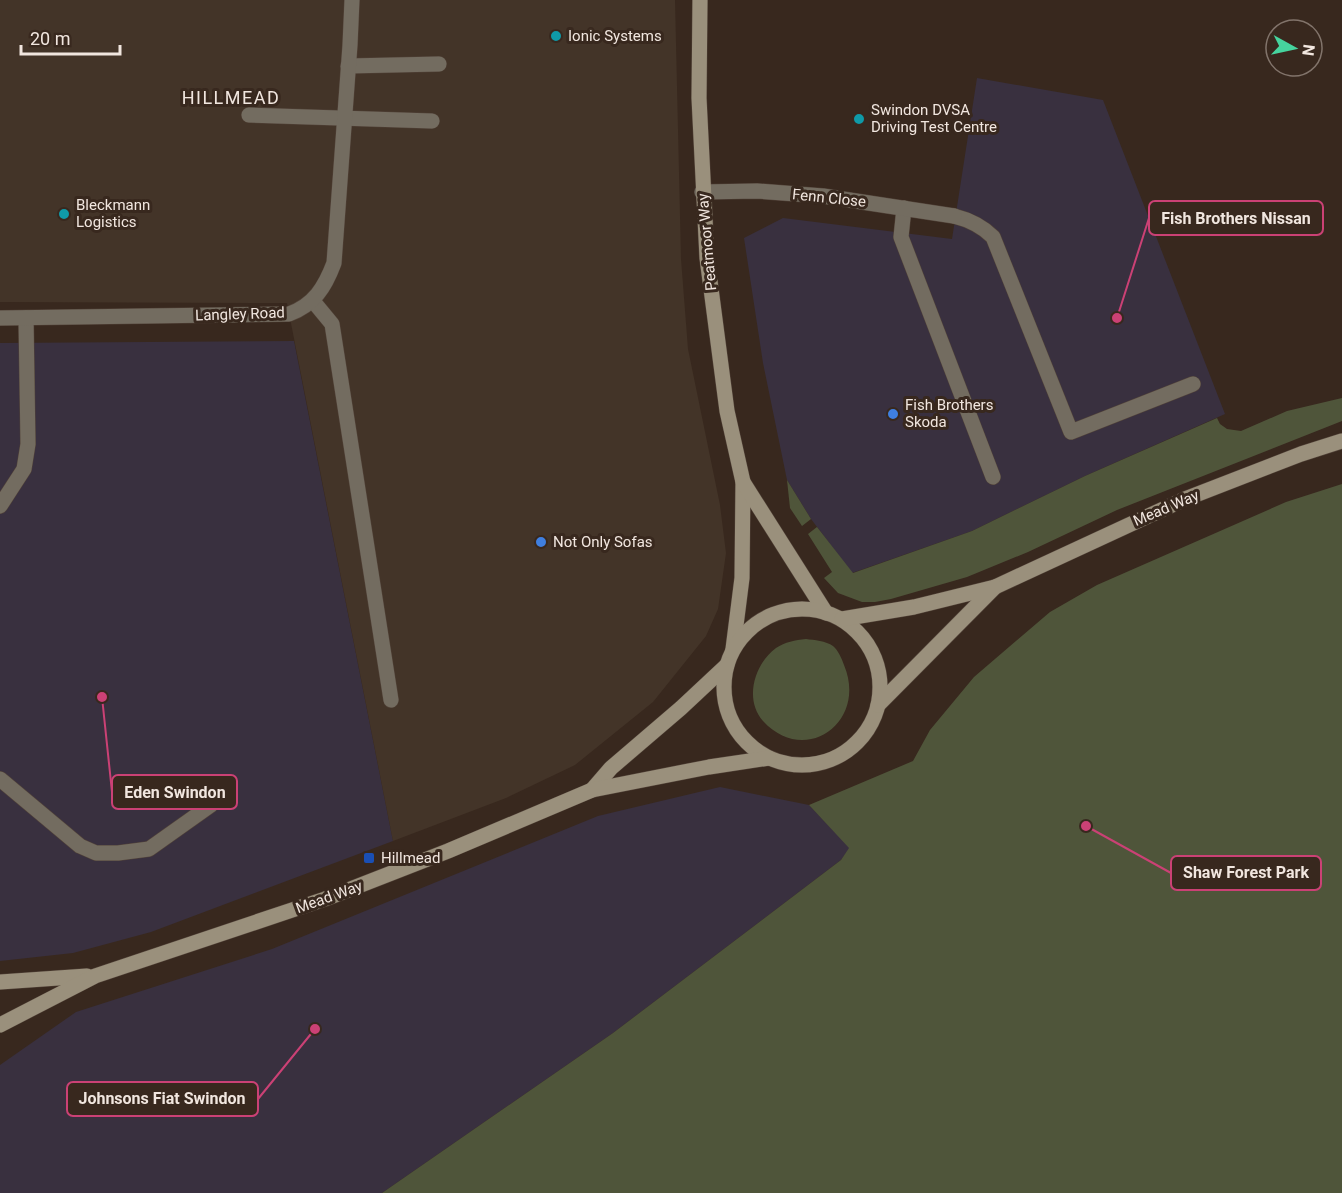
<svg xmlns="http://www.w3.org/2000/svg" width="1342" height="1193" viewBox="0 0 1342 1193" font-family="Roboto,sans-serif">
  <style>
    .commercial { fill: #39303f }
    .industrial { fill: #433428 }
    .green { fill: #4f553a }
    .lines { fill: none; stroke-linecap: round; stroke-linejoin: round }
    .lane-casing { stroke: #524339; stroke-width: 16 }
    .street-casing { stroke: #524339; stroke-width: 16 }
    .secondary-casing { stroke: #524339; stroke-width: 16 }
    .lane { stroke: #736c60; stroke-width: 15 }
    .street { stroke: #736c60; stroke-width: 15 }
    .secondary { stroke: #9a907c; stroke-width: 15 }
    .culture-dot { fill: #0f9aa8; stroke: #38281e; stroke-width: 2 }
    .shop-dot { fill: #3f7fe0; stroke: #38281e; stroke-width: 2 }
    .transit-dot { fill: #1a4fb4; stroke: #38281e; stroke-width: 2 }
    .labels { text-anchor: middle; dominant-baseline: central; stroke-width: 6; stroke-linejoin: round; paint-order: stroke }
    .poi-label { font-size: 15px; fill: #f1e6df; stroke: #38281e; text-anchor: start }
    .street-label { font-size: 15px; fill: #f1e6df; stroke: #38281e }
    .quarter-label { font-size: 18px; letter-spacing: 1.5px; fill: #f1e6df; stroke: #38281e }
    .leader { fill: none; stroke: #cb4175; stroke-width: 2 }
    .callout-dot { fill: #cb4175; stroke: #38281e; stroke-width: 2 }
    .callout { fill: #38281e; stroke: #cb4175; stroke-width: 2 }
    .callout-label { font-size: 16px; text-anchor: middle; font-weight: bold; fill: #f1e6df }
  </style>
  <rect width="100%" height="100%" fill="#38281e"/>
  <!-- commercial -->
  <g class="commercial">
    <path d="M 977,78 L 1103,100 L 1225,414 L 1085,476 L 972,531 L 852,573 L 811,519 L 787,480 L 763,363 L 744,238 L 783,218 L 952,239 Z"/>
    <path d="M 294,341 L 393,841 L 151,932 L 73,953 L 0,961 L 0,343 Z"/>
    <path d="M 720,787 L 809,805 L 850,848 L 841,860 L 613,1033 L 382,1193 L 0,1193 L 0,1065 L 76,1012 L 272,949 L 598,816 Z"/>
  </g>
  <!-- industrial -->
  <path class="industrial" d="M 0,0 L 675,0 L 681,259 L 688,349 L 720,505 L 726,553 L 718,609 L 706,636 L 653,702 L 575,765 L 506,798 L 393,841 L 287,303 L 0,302 Z"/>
  <!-- green -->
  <g class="green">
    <path d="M 1342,398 L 1342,421 L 1117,510 L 1028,552 L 967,577 L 891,599 L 875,602 L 862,602 L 838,593 L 824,578 L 832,572 L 808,534 L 817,527 L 853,573 L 972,531 L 1085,476 L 1217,418 L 1220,424 L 1227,429 L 1241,431 L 1287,411 Z"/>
    <path d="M 787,480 L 811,519 L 802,526 L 790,508 Z"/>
    <path d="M 1342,484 L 1342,1193 L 382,1193 L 613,1033 L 841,860 L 849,848 L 809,805 L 913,761 L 930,730 L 974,677 L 1050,612 L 1097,585 L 1286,502 Z"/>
    <path d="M 806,639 C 814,640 826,641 833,646 C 838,650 842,659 844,665 C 868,722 805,767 763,721 C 744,700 754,664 776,648 C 785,642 795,640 806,639 Z"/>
  </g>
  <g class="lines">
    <!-- lane casing -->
    <g class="lane-casing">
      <g id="lane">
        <path d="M 348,66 L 439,64"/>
        <path d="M 249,115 L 432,121"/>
        <path d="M 904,208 L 901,237 L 993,477"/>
        <path d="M 954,216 C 970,220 982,226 993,237 L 1071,432 L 1193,384"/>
        <path d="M 313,301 L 332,324 L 391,700"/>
        <path d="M 0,506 L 24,469 L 28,444 L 26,318"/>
        <path d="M 0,779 L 80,846 L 96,853 L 118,853 L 149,849 L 211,805"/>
      </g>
    </g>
    <!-- street casing -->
    <g class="street-casing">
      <g id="street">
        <path d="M 702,192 L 757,191 L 823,196 L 954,216"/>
        <path d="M 0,318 L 289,314 C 314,305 325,287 334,263 L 350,45 L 352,0"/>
      </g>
    </g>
    <!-- secondary casing -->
    <g class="secondary-casing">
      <g id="secondary">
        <path d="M 700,0 L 699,98 L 707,258 L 727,411 L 743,482 L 742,578 L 733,649"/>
        <path d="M 743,482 L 826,613"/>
        <circle cx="802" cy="687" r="78"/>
        <path d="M 842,619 L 914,607 L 995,587 L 1185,499 L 1301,454 L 1342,441"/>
        <path d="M 878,705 L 995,587"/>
        <path d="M 592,790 L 611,768 L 681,708 L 727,665"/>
        <path d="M 0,982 L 87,976"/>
        <path d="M 0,1025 L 95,976 L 325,899 L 448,851 L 592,790 L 709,767 L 769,758"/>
      </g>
    </g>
    <!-- lane -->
    <use href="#lane" class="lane"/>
    <!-- street -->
    <use href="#street" class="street"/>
    <!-- secondary -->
    <use href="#secondary" class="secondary"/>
  </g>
  <!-- markers -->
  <g class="culture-dot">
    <circle cx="556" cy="36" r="6"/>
    <circle cx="859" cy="119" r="6"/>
    <circle cx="64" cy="214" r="6"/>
  </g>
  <g class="shop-dot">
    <circle cx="893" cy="414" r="6"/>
    <circle cx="541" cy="542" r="6"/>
  </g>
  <rect class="transit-dot" x="363" y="852" width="12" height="12" rx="3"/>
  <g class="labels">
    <!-- poi labels -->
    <g class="poi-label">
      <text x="568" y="36">Ionic Systems</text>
      <text x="871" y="110">Swindon DVSA<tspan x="871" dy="17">Driving Test Centre</tspan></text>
      <text x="76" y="205">Bleckmann<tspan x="76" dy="17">Logistics</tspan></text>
      <text x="905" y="405">Fish Brothers<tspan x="905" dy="17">Skoda</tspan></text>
      <text x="553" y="542">Not Only Sofas</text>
      <text x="381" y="858">Hillmead</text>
    </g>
    <!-- street labels -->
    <g class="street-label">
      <text transform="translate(829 198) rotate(6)">Fenn Close</text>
      <text transform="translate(707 242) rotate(-95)">Peatmoor Way</text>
      <text transform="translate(240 314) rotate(-2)">Langley Road</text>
      <text transform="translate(1166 508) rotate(-23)">Mead Way</text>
      <text transform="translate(329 897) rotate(-20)">Mead Way</text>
    </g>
    <!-- quarter labels -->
    <g class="quarter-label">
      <text x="231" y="97">HILLMEAD</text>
    </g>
  </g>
  <!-- callouts -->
  <path class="leader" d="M1117 318L1149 218M102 697L112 792M1086 826L1171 873M315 1029L258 1099"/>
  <g class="callout-dot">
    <circle cx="1117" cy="318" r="6"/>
    <circle cx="102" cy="697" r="6"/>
    <circle cx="1086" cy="826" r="6"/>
    <circle cx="315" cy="1029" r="6"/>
  </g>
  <g class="callout">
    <rect x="1149" y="201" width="174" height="34" rx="6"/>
    <rect x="112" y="775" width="125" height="34" rx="6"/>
    <rect x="1171" y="856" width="150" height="34" rx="6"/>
    <rect x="67" y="1082" width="191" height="34" rx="6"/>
  </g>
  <g class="callout-label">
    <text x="1236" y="224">Fish Brothers Nissan</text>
    <text x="175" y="798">Eden Swindon</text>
    <text x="1246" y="878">Shaw Forest Park</text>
    <text x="162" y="1104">Johnsons Fiat Swindon</text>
  </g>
  <!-- north arrow -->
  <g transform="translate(1294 48) rotate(98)"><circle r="28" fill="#38281e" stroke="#82746b" stroke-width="1.5"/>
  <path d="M0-4.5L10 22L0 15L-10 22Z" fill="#46d49e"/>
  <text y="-9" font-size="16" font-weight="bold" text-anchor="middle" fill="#f1e6df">N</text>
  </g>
  <!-- scale -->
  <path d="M21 45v9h99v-9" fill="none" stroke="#f1e6df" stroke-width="3"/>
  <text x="30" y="45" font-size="18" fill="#f1e6df" stroke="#38281e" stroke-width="4.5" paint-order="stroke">20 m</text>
</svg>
